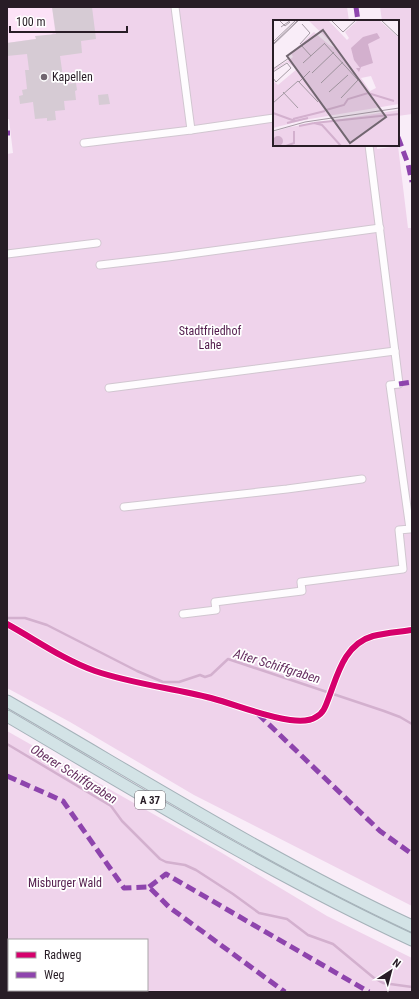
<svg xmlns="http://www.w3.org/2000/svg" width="419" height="999" viewBox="0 0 419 999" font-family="'Roboto Condensed',sans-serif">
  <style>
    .built { fill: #fce2f7 }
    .green { fill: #efd3eb; fill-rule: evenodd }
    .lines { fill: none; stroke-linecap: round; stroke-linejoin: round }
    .stream { stroke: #d3b0ce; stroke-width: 2.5 }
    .building { fill: #d6cbd4 }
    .minor-casing { stroke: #d1c6d0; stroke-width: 9 }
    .highway-casing { stroke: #a5b2b9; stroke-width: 13 }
    .minor { stroke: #fefcfe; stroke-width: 7 }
    .highway { stroke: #d3e3e6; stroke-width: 11 }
    .quiet { stroke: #8e44ad; stroke-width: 5; stroke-dasharray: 10 5; stroke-linecap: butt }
    .cycleway-casing { stroke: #fff; stroke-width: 8 }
    .cycleway { stroke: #d6006c; stroke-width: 6 }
    .poi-dot { fill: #716670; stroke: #fff; stroke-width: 1.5 }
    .labels { text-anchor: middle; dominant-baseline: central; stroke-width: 3.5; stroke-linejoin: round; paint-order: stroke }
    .shield { fill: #fff; stroke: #686167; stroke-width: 1 }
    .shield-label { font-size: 11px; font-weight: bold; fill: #281d26 }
    .poi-label { font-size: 12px; fill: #281d26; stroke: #fff; text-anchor: start }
    .park-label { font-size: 12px; fill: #521c4c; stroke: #fff }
    .water-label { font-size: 13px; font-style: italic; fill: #673061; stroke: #fff }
    .inset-river { fill: none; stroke: #d3b0ce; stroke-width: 2 }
    .inset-road { fill: none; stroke: #a59aa4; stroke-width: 1 }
    .view { fill: #716670; fill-opacity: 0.15; stroke: #716670; stroke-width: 2 }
    .inset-edge { fill: none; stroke: #281d26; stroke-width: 2 }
  </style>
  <rect width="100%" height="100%" fill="#f9edf8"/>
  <!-- built -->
  <path class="built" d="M 7,7 L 52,7 L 55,31 L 49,38 L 7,43 Z"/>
  <!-- green -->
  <g class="green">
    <path d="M 52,7 L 347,7 L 349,21 L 274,21 L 274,145 L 377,145 L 377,149 L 398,146 L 408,228 L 412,228 L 412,906 L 194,795 L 70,722 L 7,688 L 7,154 L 13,153 L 9,119 L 7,119 L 7,43 L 49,37 L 55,31 Z"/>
    <path d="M 380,7 L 412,7 L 412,114 L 398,116 L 398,21 L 382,21 Z"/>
    <path d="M 7,731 L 222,853 L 327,916 L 412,958 L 412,992 L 7,992 ZM 9,940 L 147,940 L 147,990 L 9,990 Z"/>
  </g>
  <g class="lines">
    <!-- stream -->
    <g class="stream">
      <path d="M 7,618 L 25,618 L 47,625 L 137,671 L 163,682 L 179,682 L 200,675 L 205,677 L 211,675 L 228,659 L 384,711 L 400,717 L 412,724"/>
      <path d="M 7,744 L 111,806 L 122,821 L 160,859 L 166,862 L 185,865 L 196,870 L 233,894 L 259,913 L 287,919 L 308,935 L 333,944 L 374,978 L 383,983 L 412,987"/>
    </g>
  </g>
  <!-- building -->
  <g class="building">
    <path d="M 52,7 L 92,7 L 96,39 L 81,41 L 82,53 L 60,56 L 64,84 L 76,83 L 77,90 L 75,91 L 76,100 L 64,101 L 65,110 L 55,111 L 56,120 L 47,121 L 47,118 L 35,119 L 33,102 L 20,104 L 19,96 L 23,95 L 22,90 L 27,89 L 25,70 L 29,70 L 27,54 L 7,56 L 7,43 L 36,39 L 35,36 L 56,34 Z"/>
    <path d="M 108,94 L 110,104 L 99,105 L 98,95 Z"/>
  </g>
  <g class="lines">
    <!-- minor casing -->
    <g class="minor-casing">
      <g id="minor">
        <path d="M 175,7 L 191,130"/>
        <path d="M 84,143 L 191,130 L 274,118"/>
        <path d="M 7,254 L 97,243"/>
        <path d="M 100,265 L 168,257 L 380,228"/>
        <path d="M 109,388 L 395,351"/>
        <path d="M 124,507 L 287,489 L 362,479"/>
        <path d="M 183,614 L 216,610 L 215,602 L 302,591 L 301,582 L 403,569 L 399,530 L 410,529 L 390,385 L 399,384 L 369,145"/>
      </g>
    </g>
    <!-- highway casing -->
    <g class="highway-casing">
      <g id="highway">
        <path d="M 7,701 C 141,778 272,861 412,926"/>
        <path d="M 7,716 C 140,794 272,875 412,940"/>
      </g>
    </g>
    <!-- minor -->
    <use href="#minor" class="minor"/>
    <!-- highway -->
    <use href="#highway" class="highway"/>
    <!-- quiet -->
    <g class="quiet">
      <path d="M 356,7 L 358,21"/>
      <path d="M 7,133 L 10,133"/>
      <path d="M 398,137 L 408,164 L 412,182"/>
      <path d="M 399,384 L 412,382"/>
      <path d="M 258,714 L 380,831 L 412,854"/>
      <path d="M 7,776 L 63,801 L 124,888 L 149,887 L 169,907 L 285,992"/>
      <path d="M 149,887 L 166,874 L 369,992"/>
    </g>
    <!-- cycleway casing -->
    <g class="cycleway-casing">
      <path id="cycleway" d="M 7,624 C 36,640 64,660 95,671 C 133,684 172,688 211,698 C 237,705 262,716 290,720 C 298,721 309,722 316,717 C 324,713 326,705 329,697 C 338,673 345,644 373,636 C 385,633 399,632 412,630"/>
    </g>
    <!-- cycleway -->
    <use href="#cycleway" class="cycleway"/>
  </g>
  <!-- markers -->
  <circle class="poi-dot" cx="44" cy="77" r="4"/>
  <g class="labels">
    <!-- shield labels -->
    <rect class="shield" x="135" y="791" width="30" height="18" rx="3"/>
    <g class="shield-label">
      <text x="150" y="800">A 37</text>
    </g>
    <!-- poi labels -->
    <g class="poi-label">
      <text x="52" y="77">Kapellen</text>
    </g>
    <!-- park labels -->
    <g class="park-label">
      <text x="210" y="331">Stadtfriedhof<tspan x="210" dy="14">Lahe</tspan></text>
      <text x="65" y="883">Misburger Wald</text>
    </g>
    <!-- water labels -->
    <g class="water-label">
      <text transform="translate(277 666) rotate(17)">Alter Schiffgraben</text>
      <text transform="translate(74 774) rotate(32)">Oberer Schiffgraben</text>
    </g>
  </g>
  <!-- overview -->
  <g transform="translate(273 20)">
    <rect width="126" height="126" fill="#f9edf8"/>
    <path d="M 35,0 L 55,0 L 74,20 L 76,18 L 72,12 L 85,0 L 106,0 L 126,18 L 126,84 L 31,100 L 0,108 L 0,61 L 5,65 L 24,49 L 14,42 L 0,51 L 0,49 L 16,40 L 20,37 L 18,33 L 41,12 L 56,25 L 65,29 ZM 98,56 L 103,68 L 97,71 L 88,58 ZM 126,90 L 126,126 L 0,126 L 0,112 L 17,107 Z" fill="#efd3eb" fill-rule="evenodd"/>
    <path d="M 104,13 L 107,18 L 95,24 L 100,43 L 88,47 L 86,52 L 83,48 L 87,48 L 81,40 L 78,28 L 90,17 ZM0 121a5 5 0 1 1 10 0a5 5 0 1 1-10 0Z" fill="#d3b0ce"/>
    <path class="inset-river" d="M 53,90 L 71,85 L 75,79 L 95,73 L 121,81M 0,93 L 22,101M 20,99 L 52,91M 14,103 L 35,98M 41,103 L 126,94M 26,106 L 41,103 L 49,105 L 68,126M 13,126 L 21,123 L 21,111"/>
    <path class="inset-road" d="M 6,0 L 12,6 L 17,2M 58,0 L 70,12 L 83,0M 108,0 L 126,17M 8,7 L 18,0M 0,22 L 23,0M 51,23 L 85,60 L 68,78M 0,24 L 25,0M 27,24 L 37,13 L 29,4M 0,25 L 26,0M 28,25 L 38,36M 30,43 L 52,23M 0,49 L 16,38 L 13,36M 0,52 L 14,43 L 18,48 L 3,62 L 0,58M 39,53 L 61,32M 26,62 L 37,51M 48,63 L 70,42M 10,72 L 25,88M 56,72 L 75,55M 0,83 L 25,61 L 45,82M 0,111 L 32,102 L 126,88"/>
    <path class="view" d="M 50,10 L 113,97 L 77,123 L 14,36 Z"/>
    <rect width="126" height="126" class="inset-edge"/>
  </g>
  <!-- border -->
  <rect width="419" height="999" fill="none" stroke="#281d26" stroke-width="16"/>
  <!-- legend -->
  <rect x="8" y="939" width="140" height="52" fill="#ffffff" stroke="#a9a5a8"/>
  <rect x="16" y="952" width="20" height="6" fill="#d6006c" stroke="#a9a5a8"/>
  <text x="44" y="959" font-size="12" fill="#281d26">Radweg</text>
  <rect x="16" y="972" width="20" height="6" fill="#8e44ad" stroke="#a9a5a8"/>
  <text x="44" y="979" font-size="12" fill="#281d26">Weg</text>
  <!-- north arrow -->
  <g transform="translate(391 971) rotate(36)" stroke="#ffffff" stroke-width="3" paint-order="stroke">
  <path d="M0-3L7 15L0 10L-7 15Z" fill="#281d26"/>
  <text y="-6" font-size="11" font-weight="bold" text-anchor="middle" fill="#281d26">N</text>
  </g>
  <!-- scale -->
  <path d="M10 26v6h117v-6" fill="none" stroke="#281d26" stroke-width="2"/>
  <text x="16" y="26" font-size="12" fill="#281d26" stroke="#ffffff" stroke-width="3" paint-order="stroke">100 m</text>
</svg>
